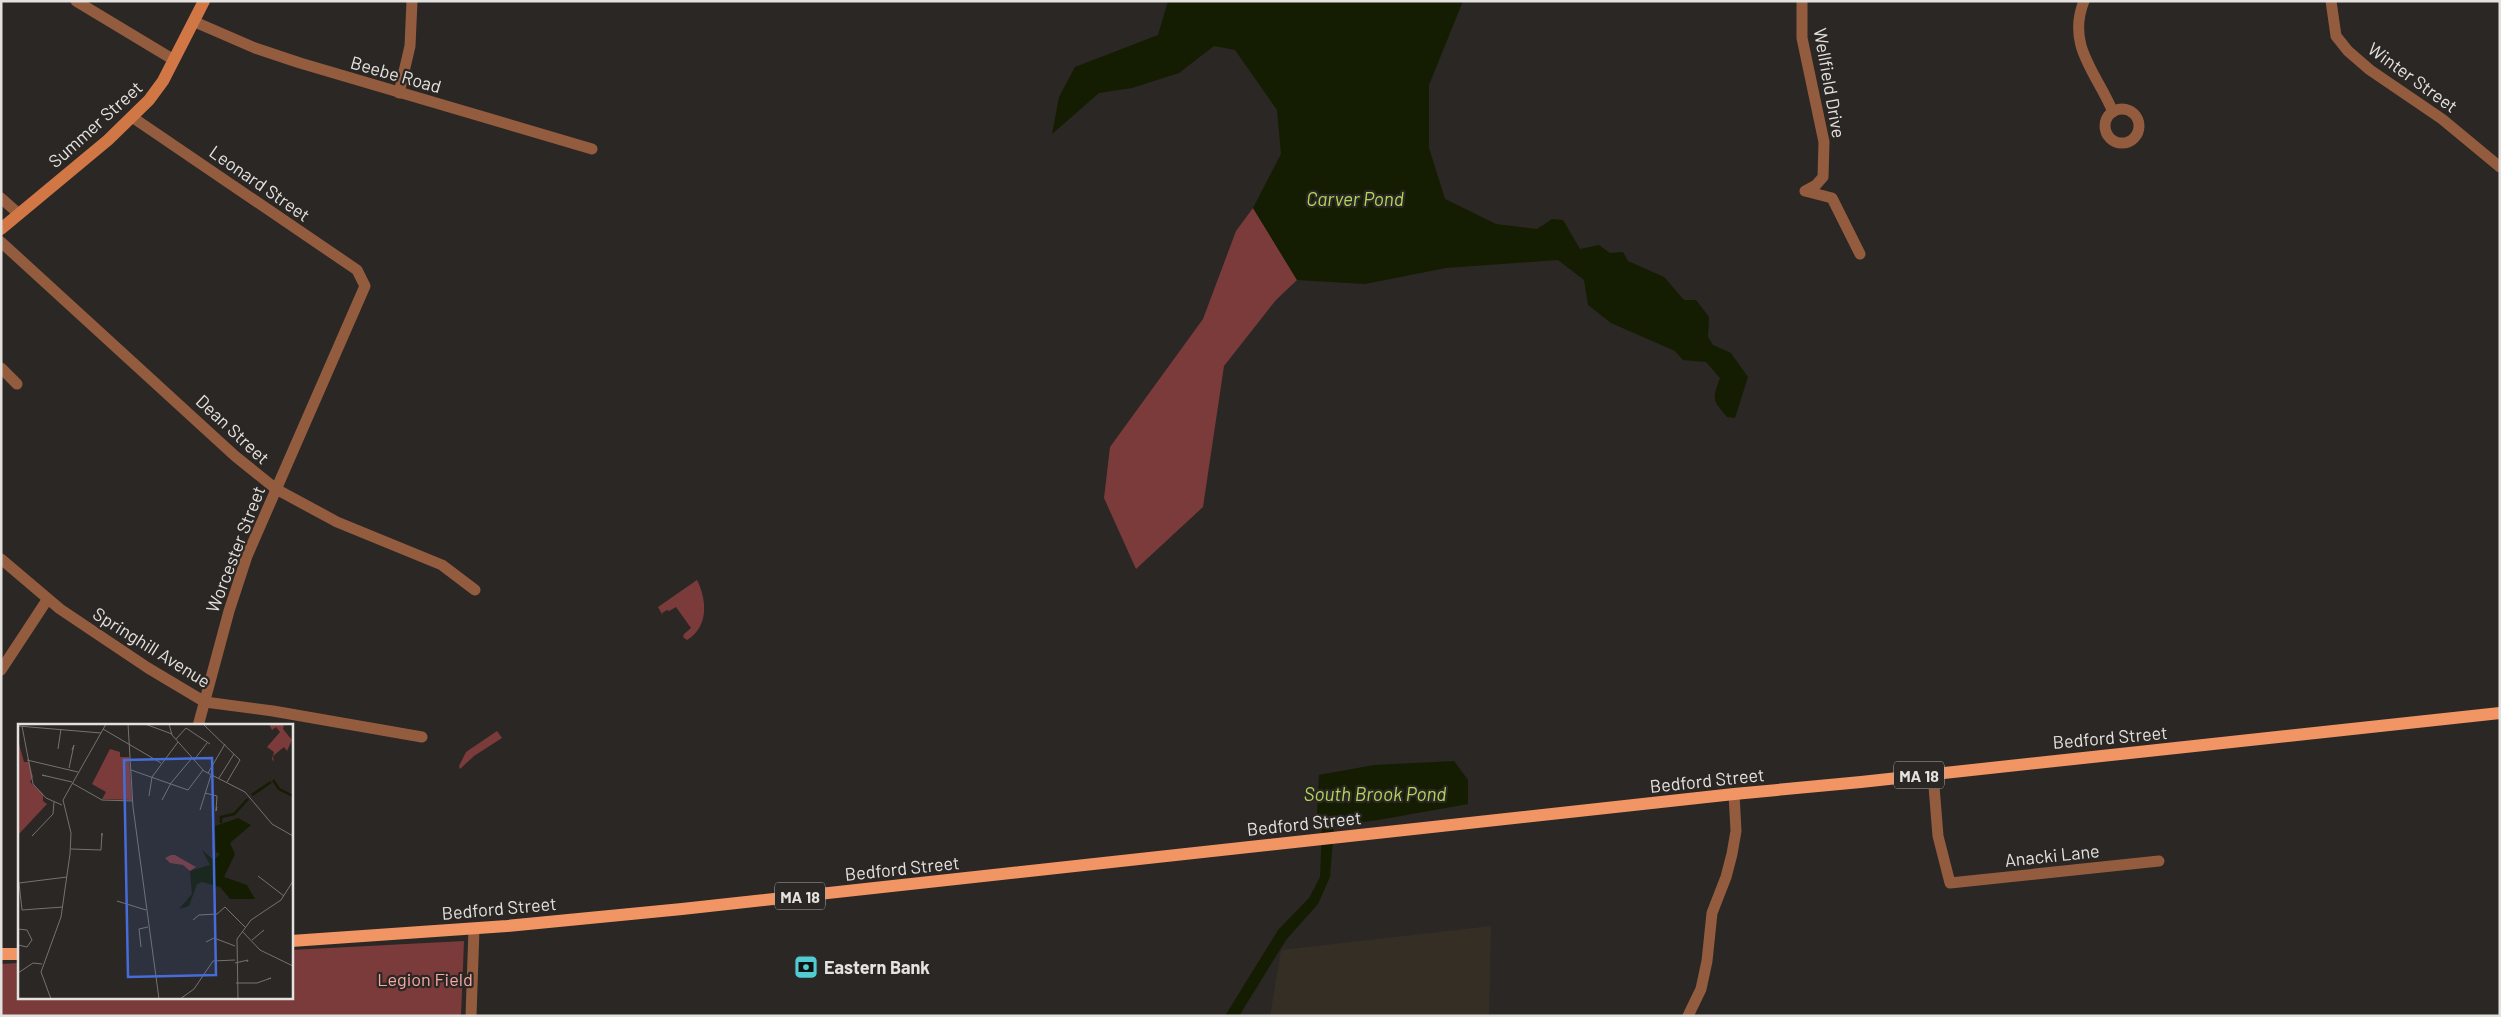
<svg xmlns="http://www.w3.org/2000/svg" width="2501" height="1017" viewBox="0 0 2501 1017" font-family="Barlow,sans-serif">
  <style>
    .built { fill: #352e25 }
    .green { fill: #7b3b3a }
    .water { fill: #141d01 }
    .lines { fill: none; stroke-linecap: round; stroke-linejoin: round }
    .street { stroke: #945c3e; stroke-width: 11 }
    .secondary { stroke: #d17746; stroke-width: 12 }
    .primary { stroke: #f19564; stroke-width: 12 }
    .labels { text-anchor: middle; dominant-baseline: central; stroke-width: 4.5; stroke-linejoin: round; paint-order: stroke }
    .shield { fill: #2b2724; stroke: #acaaa7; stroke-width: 1 }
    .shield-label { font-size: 16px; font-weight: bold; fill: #e4e2df }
    .street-label { font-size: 18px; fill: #e4e2df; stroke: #2b2724 }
    .poi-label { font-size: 18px; font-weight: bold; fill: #e4e2df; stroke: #2b2724; text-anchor: start }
    .park-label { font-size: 18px; fill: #f8a8a4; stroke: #2b2724 }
    .water-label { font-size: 19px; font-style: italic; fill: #b1d859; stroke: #2b2724 }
    .inset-river { fill: none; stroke: #141d01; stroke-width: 2.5 }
    .inset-road { fill: none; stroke: #75726f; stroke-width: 1 }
    .view { fill: #456cd9; fill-opacity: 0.15; stroke: #456cd9; stroke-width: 2.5 }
    .inset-edge { fill: none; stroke: #e4e2df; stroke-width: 2.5 }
  </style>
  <rect width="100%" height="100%" fill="#2b2724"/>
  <!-- built -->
  <path class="built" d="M 1491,926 L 1489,1016 L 1270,1016 L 1281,950 Z"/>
  <!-- green -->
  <g class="green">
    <path d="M 1253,208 L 1297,280 L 1276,300 L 1224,366 L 1203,507 L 1136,569 L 1104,498 L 1110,447 L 1203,319 L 1236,231 Z"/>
    <path d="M 697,580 C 707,600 709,627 687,640 L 683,637 L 684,634 L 691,628 L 676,607 L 669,611 L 667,610 L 662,613 L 663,616 L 658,607 Z"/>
    <path d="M 497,731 L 502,738 L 474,756 L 460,769 L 459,766 L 466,752 Z"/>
    <path d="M 464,941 L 461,1016 L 1,1016 L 1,964 L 19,963 L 19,998 L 291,998 L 291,950 Z"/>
  </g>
  <!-- water -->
  <g class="water">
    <path d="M 1168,1 L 1463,1 L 1429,85 L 1429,148 L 1445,199 L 1496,224 L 1537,229 L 1552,219 L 1563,220 L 1580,249 L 1599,245 L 1610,253 L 1623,252 L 1628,261 L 1664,277 L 1684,300 L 1696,300 L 1709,317 L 1708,337 L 1713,345 L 1731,353 L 1748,377 L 1735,418 L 1727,417 C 1712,399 1712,400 1720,378 L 1706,362 L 1683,360 L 1675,351 L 1611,323 L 1588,305 L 1584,280 L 1558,260 L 1446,268 L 1365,284 L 1297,280 L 1253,208 L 1281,154 L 1277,110 L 1235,50 L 1214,46 L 1179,73 L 1132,88 L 1099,93 L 1052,134 L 1059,97 L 1075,67 L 1158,35 Z"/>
    <path d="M 1454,761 L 1468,780 L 1468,804 L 1378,820 L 1334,826 L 1330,877 L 1318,904 L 1286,940 L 1239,1016 L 1225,1016 L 1278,930 L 1309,898 L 1320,877 L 1322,827 L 1317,813 L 1319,775 L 1374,765 Z"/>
  </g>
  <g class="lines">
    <!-- street -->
    <g class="street">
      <path d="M 76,1 L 174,60"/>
      <path d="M 1802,1 L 1802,38 L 1824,142 L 1823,177 L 1816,185 L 1805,191 L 1832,198 L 1860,254"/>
      <path d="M 2084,1 C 2066,46 2097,73 2113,112"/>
      <path d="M 2331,1 L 2336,36 L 2348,51 L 2370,70 L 2442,119 L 2500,167"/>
      <path d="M 195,22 L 255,48 L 300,63 L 592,149"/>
      <path d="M 399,93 L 410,46 L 412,1"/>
      <circle cx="2122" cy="126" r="17"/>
      <path d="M 132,117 L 357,270 L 365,286 L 247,556 L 229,611 L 198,726"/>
      <path d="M 1,198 L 19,214"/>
      <path d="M 1,242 L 235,456 L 276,489 L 337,522 L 442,565 L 475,590"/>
      <path d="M 1,368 L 17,384"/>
      <path d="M 1,559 L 60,609 L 148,668 L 205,702 L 273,711 L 422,737"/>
      <path d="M 1,670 L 47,600"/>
      <path d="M 1933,774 L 1938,836 L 1950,883 L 2159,861"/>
      <path d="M 471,1016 L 474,929"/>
      <path d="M 1688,1016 L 1701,989 L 1707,961 L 1712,913 L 1726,877 L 1732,854 L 1736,831 L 1734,794"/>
    </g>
    <!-- secondary -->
    <path class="secondary" d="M 1,229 L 108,140 L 149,100 L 163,81 L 204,1"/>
    <!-- primary -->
    <g class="primary">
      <path d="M 291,941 L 507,926 L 682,909 L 1734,794 L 1861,782 L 2500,713"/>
      <path d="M 1,954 L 19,954"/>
    </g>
  </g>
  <!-- icons -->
  <defs>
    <g id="bank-square" transform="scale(1.25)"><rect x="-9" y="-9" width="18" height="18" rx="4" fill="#51ccd3" stroke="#2b2724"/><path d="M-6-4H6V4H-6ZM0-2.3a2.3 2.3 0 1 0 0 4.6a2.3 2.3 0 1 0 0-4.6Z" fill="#111"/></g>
  </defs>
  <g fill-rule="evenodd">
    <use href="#bank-square" x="806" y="967"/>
  </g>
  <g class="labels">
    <!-- shield labels -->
    <g class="shield">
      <rect x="1894" y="761.5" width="50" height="27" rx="4"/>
      <rect x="775" y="882.5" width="50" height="27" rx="4"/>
    </g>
    <g class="shield-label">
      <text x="1919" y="775">MA 18</text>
      <text x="800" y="896">MA 18</text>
    </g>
    <!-- street labels -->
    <g class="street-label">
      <text transform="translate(396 74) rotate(16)">Beebe Road</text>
      <text transform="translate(2413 77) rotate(36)">Winter Street</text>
      <text transform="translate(1830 83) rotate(80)">Wellfield Drive</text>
      <text transform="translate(95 124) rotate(-42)">Summer Street</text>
      <text transform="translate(260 183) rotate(35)">Leonard Street</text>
      <text transform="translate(233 429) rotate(43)">Dean Street</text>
      <text transform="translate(235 549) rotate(-69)">Worcester Street</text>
      <text transform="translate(152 647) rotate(32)">Springhill Avenue</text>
      <text transform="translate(2110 737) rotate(-5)">Bedford Street</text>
      <text transform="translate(1707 780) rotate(-6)">Bedford Street</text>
      <text transform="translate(1304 823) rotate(-6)">Bedford Street</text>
      <text transform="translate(2052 855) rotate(-6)">Anacki Lane</text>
      <text transform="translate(902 868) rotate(-6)">Bedford Street</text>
      <text transform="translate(499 908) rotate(-5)">Bedford Street</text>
    </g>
    <!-- poi labels -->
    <g class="poi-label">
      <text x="824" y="967">Eastern Bank</text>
    </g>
    <!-- park labels -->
    <g class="park-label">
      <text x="425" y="979">Legion Field</text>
    </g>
    <!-- water labels -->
    <g class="water-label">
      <text x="1355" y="198">Carver Pond</text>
      <text x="1375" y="793">South Brook Pond</text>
    </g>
  </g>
  <!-- overview -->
  <g transform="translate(18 724)">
    <rect width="275" height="275" fill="#2b2724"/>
    <path d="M 251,0 L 266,0 L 265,5 L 274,16 L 269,27 L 266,23 L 255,32 L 256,38 L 254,35 L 256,28 L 249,23 L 262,8 L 258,3 L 254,6 ZM 0,16 L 6,38 L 11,38 L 15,53 L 12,58 L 25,70 L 25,77 L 29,80 L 0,111 ZM 92,25 L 102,28 L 102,33 L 111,33 L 114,76 L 84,75 L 88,68 L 74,60 ZM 153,131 L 157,131 L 178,143 L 172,147 L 165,141 L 152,139 L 147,134 Z" fill="#7b3b3a"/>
    <path d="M 220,94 L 233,101 L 212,119 L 217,130 L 206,153 L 229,161 L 237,175 L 212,175 L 202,163 L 184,158 L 179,160 L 171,182 L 161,185 L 174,170 L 172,147 L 192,141 L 184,126 L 196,136 L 202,130 L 198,128 L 197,102 Z" fill="#141d01"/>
    <path class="inset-river" d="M 255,56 L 261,65 L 275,72M 234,71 L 253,58M 203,99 L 203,93 L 216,90 L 230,75"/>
    <path class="inset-road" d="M 110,0 L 115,83 L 141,275M 127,0 L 154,10M 151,0 L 154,11 L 186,47 L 227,68 L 254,100 L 275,112M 185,0 L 222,36 L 209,58M 0,2 L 83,9 L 88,0M 4,2 L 15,60 L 28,74 L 44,81M 85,5 L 143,39M 158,15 L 168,4 L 192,20M 40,25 L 43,5M 9,36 L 60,48M 176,36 L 189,19M 51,44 L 56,21 L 54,26M 113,46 L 170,66 L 185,46M 190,49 L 207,20M 28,52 L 24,51 L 54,58M 201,54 L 216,30M 54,59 L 84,76 L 115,77M 187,69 L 199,72 L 198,87 L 199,83M 131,72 L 134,53 L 160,18M 144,76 L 153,59 L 174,34M 182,86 L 193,51M 16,110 L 14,112 L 35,90 L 36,78M 53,125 L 83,126 L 84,109 L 84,112M 240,152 L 266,172M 99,177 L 128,186M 45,183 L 4,186 L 1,159 L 49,153M 175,196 L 181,191 L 199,190 L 207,183 L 227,203M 0,205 L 9,206 L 14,216 L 9,223 L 0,221M 224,207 L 242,226 L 275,242M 234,216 L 246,206M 188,218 L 196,214 L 217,222M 123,223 L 121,205 L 130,203M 217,239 L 230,236 L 229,238M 0,249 L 15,239 L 24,240M 218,259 L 239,259 L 253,254 L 250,255M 33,275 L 23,248 L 43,193 L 52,130 L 53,109 L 45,76 L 83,9M 162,275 L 176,265 L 195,237 L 217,236M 220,275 L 219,215 L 233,196 L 263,176 L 275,157"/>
    <path class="view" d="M 194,34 L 198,251 L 110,253 L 106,36 Z"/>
    <rect width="275" height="275" class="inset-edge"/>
  </g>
  <!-- border -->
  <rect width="2501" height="1017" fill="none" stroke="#e4e2df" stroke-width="5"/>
</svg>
